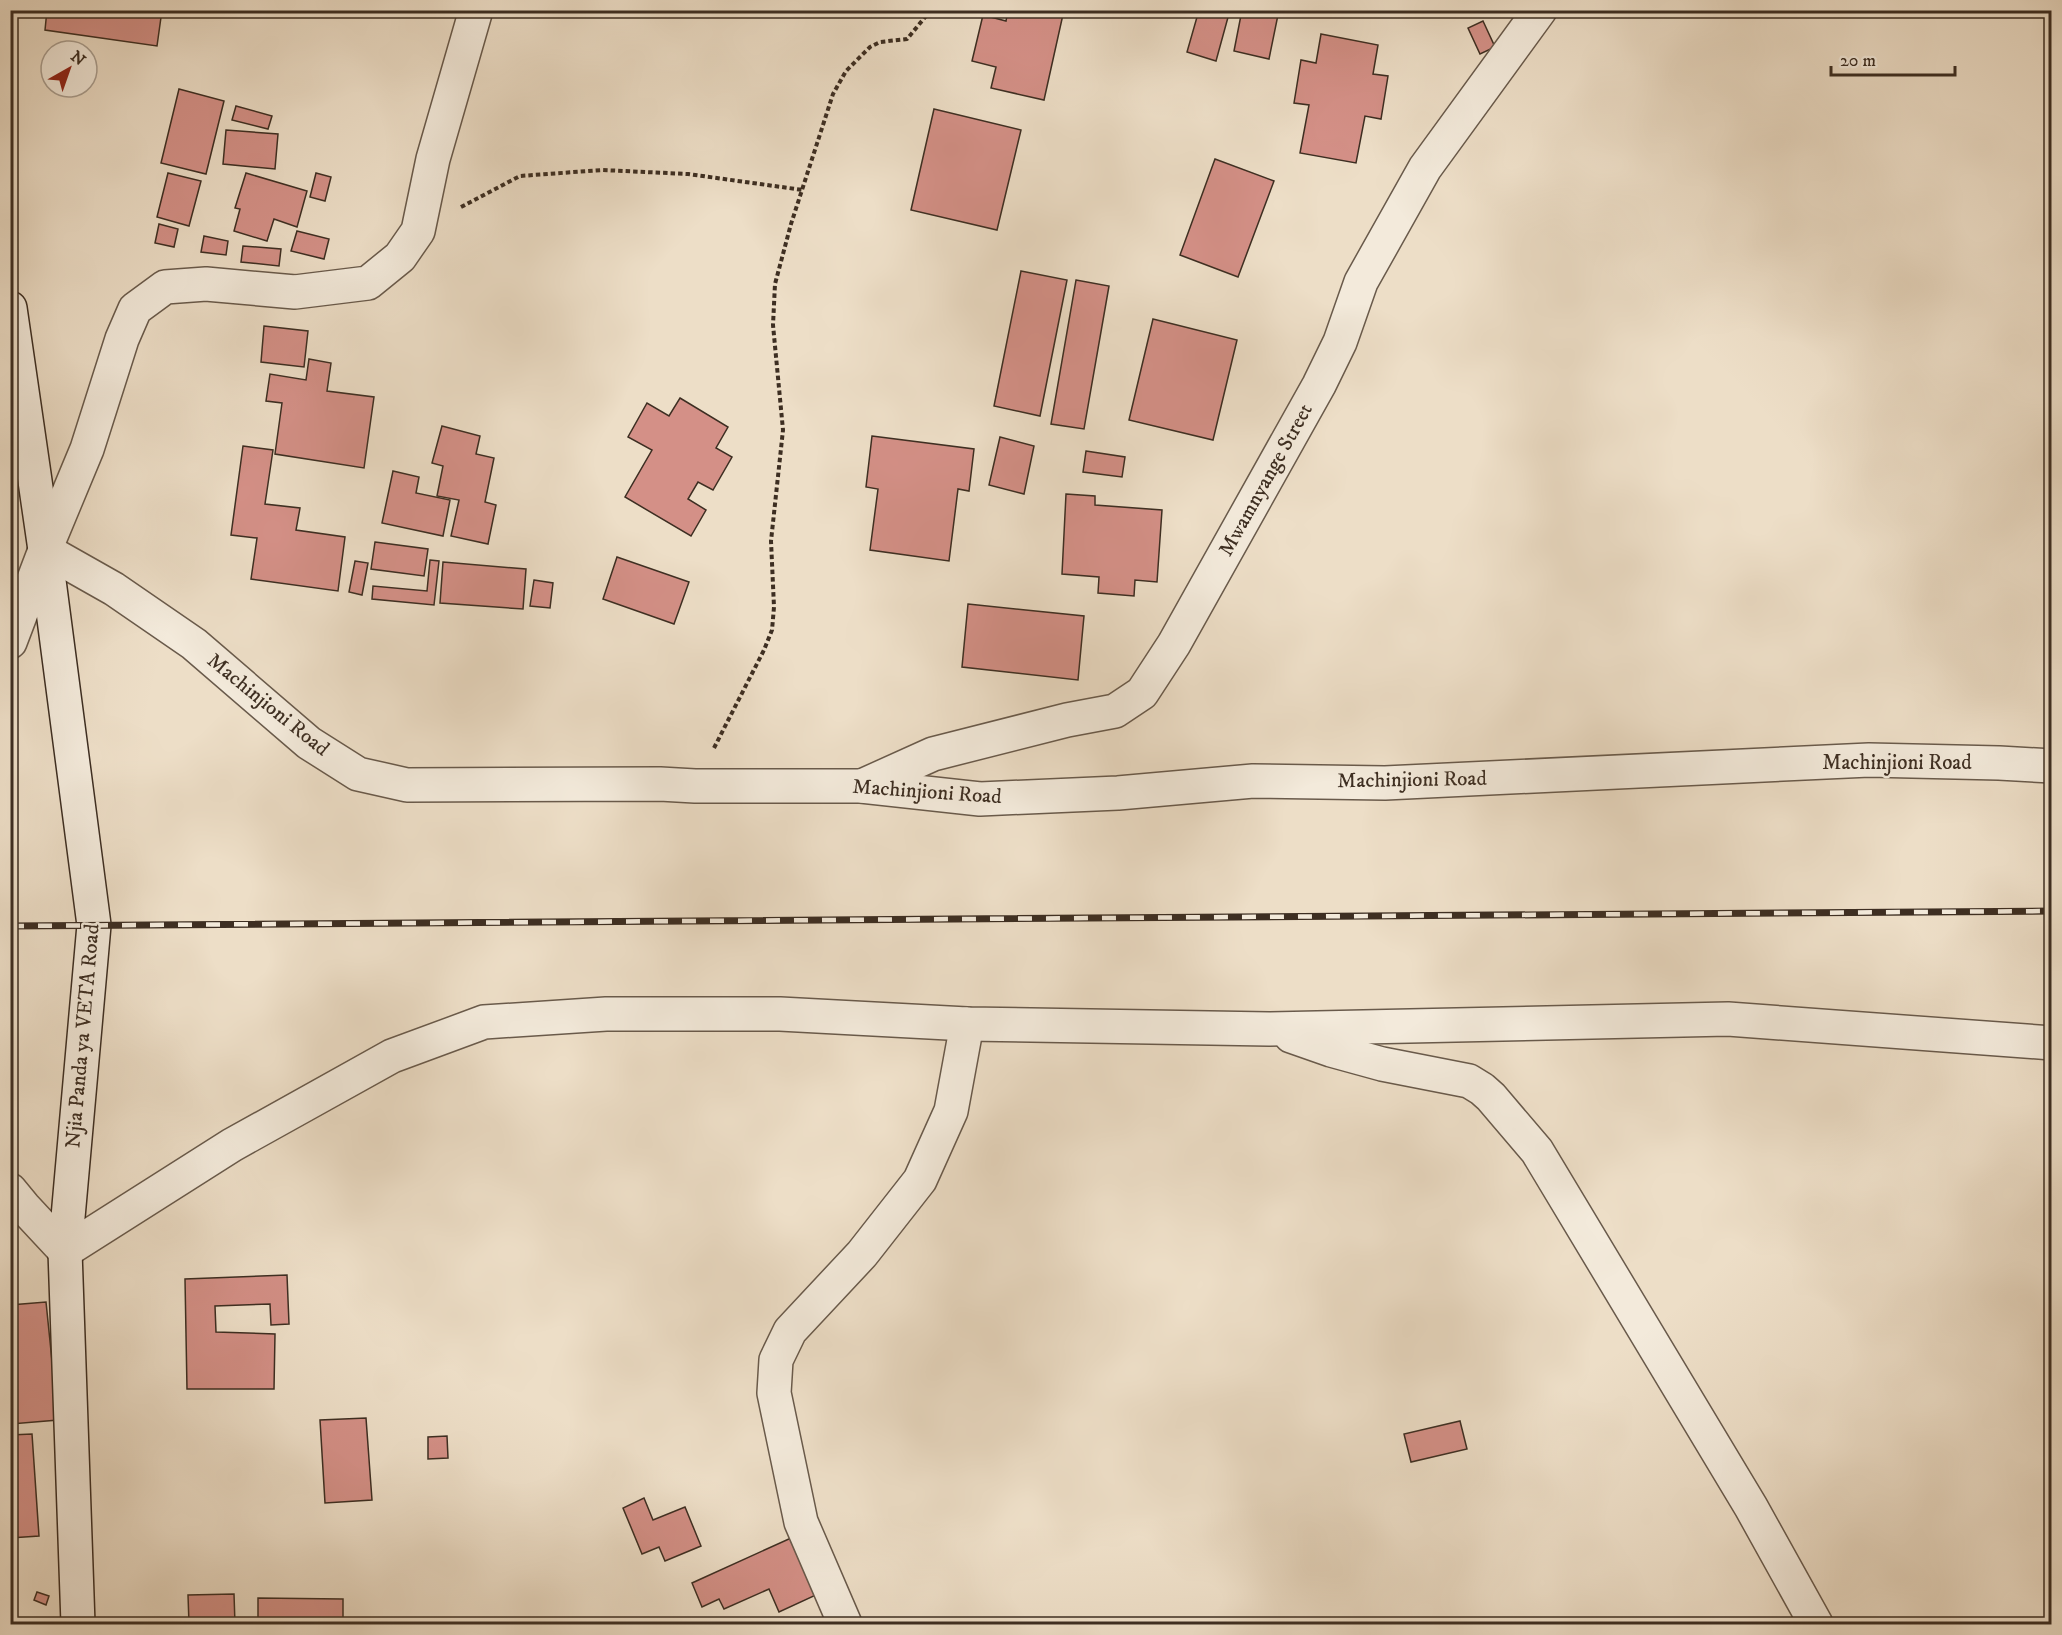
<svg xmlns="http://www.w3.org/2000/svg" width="2062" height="1635" viewBox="0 0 2062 1635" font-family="'IM FELL DW Pica',serif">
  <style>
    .building { fill: #d49087; stroke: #3d2e22; stroke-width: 1.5 }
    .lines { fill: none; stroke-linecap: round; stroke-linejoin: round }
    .street-casing { stroke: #695a4b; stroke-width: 36 }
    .secondary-casing { stroke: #3d2e22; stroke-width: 36 }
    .path { stroke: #3d2e22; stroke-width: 4; stroke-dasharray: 4.5 3; stroke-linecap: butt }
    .street { stroke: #f3eadb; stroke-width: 33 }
    .secondary { stroke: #f3eadb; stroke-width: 33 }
    .rail-casing { stroke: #3d2e22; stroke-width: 7 }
    .rail { stroke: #f3eadb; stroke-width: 4.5; stroke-dasharray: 14; stroke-linecap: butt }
    .labels { text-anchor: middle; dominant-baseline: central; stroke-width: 5; stroke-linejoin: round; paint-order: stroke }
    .street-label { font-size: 21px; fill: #3d2e22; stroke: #f3eadb }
  </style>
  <rect width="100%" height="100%" fill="#eddec7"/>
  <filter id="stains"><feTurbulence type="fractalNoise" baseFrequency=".00333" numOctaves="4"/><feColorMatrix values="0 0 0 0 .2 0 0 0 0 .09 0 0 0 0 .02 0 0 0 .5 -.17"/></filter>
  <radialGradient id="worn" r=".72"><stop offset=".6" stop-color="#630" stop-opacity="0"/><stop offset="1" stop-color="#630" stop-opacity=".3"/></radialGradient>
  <!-- building -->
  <g class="building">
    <path d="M 47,10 L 162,10 L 157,46 L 45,30 Z"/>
    <path d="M 1008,10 L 1064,10 L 1044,100 L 991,88 L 996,67 L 972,61 L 983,15 L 1006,21 Z"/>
    <path d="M 1199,10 L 1230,10 L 1216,61 L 1187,52 Z"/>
    <path d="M 1242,10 L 1279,10 L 1269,59 L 1234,51 Z"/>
    <path d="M 1483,21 L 1495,47 L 1480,54 L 1468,28 Z"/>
    <path d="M 1321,34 L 1378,45 L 1373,74 L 1388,76 L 1381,119 L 1365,116 L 1356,163 L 1300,153 L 1309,105 L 1294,103 L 1301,60 L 1316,63 Z"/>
    <path d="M 179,89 L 224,101 L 206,174 L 161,163 Z"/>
    <path d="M 236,106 L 272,116 L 268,129 L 232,120 Z"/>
    <path d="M 934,109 L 1021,130 L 997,230 L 911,210 Z"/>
    <path d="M 226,130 L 278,134 L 275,169 L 223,164 Z"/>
    <path d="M 1215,159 L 1274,181 L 1238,277 L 1180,255 Z"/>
    <path d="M 168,173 L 201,181 L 189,226 L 157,217 Z"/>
    <path d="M 246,173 L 307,191 L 297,227 L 274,219 L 267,241 L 234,231 L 240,209 L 235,208 Z"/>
    <path d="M 316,173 L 331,177 L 325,201 L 310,197 Z"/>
    <path d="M 159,224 L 178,229 L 174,247 L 155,243 Z"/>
    <path d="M 297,231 L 329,239 L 324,259 L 291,251 Z"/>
    <path d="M 204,236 L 228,241 L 226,255 L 201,252 Z"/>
    <path d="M 243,246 L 281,249 L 279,266 L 241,262 Z"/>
    <path d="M 1021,271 L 1067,280 L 1040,416 L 994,406 Z"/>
    <path d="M 1076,280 L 1109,286 L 1084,429 L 1051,424 Z"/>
    <path d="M 1153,319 L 1237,340 L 1213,440 L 1129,420 Z"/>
    <path d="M 264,326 L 308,331 L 304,367 L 261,362 Z"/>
    <path d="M 309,359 L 331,363 L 327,391 L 374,397 L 364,468 L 275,454 L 282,403 L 266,401 L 270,374 L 306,380 Z"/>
    <path d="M 680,398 L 728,427 L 716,448 L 732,457 L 713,490 L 698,482 L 688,499 L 706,510 L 691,536 L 625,497 L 652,450 L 628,437 L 647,403 L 669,416 Z"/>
    <path d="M 442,426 L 480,436 L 476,454 L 494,458 L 485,502 L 496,505 L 488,544 L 451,536 L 459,500 L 437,496 L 443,466 L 432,463 Z"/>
    <path d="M 872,436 L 974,449 L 969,491 L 958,489 L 949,561 L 870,550 L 878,489 L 866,487 Z"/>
    <path d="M 1000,437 L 1034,446 L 1024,494 L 989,485 Z"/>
    <path d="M 243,446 L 273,450 L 265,504 L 300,508 L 296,530 L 345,537 L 338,591 L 251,579 L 257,538 L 231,535 Z"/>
    <path d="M 1086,451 L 1125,457 L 1122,477 L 1083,472 Z"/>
    <path d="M 393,471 L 419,477 L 416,493 L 450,500 L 443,536 L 382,523 Z"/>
    <path d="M 1066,494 L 1095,496 L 1095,505 L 1162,510 L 1157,582 L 1135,580 L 1134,596 L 1098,593 L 1099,577 L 1062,574 Z"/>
    <path d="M 375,542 L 428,549 L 424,576 L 371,569 Z"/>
    <path d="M 617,557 L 689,582 L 674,624 L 603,599 Z"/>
    <path d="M 430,560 L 439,561 L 434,605 L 372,599 L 373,586 L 427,591 Z"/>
    <path d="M 355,561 L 368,563 L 362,595 L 349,592 Z"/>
    <path d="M 443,562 L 526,569 L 523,609 L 440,603 Z"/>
    <path d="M 534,580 L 553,583 L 550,608 L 530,606 Z"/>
    <path d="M 968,604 L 1084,616 L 1078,680 L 962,667 Z"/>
    <path d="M 287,1275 L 289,1324 L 271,1325 L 270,1304 L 215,1306 L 216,1332 L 275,1334 L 274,1389 L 187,1389 L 185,1279 Z"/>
    <path d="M 46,1302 L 58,1420 L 11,1424 L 10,1305 Z"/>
    <path d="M 366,1418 L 372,1500 L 325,1503 L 320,1420 Z"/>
    <path d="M 1460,1421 L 1467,1449 L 1411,1462 L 1404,1434 Z"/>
    <path d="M 32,1434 L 39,1536 L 10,1538 L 10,1435 Z"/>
    <path d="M 447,1436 L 448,1458 L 428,1459 L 428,1437 Z"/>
    <path d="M 644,1498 L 653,1520 L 685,1507 L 701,1546 L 665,1561 L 659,1547 L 642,1554 L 623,1508 Z"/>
    <path d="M 791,1538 L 816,1595 L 779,1612 L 769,1589 L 724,1609 L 719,1599 L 702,1607 L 692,1583 Z"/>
    <path d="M 37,1592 L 49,1596 L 46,1605 L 34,1600 Z"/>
    <path d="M 234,1594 L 235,1624 L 189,1624 L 188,1595 Z"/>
    <path d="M 258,1598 L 343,1599 L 343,1624 L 258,1624 Z"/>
    <path d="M 170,1621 L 186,1622 L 186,1624 L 170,1624 Z"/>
  </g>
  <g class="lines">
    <!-- street casing -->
    <g class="street-casing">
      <g id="street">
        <path d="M 45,550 L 114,589 L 194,644 L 309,743 L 358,774 L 407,785 L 660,784 L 695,786 L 861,786 L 980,799 L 1118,793 L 1253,781 L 1385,783 L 1869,760 L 1999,763 L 2052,766"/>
        <path d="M 10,642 L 45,550 L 87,449 L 122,339 L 135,309 L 165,287 L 206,284 L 295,292 L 368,283 L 400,257 L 418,231 L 433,159 L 476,10"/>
        <path d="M 862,786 L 933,754 L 1067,720 L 1115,711 L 1142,693 L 1174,644 L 1319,385 L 1340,342 L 1361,282 L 1425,168 L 1540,10"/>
        <path d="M 1291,1036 L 1331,1050 L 1382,1064 L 1469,1081 L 1482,1089 L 1491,1097 L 1537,1151 L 1751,1507 L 1816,1624"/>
        <path d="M 10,1190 L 24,1207 L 65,1251 L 232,1145 L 392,1056 L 484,1022 L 606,1014 L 780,1014 L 967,1024 L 1269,1029 L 1728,1019 L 2052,1043"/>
        <path d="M 845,1624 L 801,1522 L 774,1393 L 776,1360 L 790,1331 L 862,1254 L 920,1180 L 951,1111 L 967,1024"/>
      </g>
    </g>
    <!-- secondary casing -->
    <g class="secondary-casing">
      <path id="secondary" d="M 10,308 L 45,550 L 94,925 L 65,1251 L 78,1624"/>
    </g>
    <!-- path -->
    <g class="path">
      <path d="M 461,207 L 520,176 L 602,170 L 688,174 L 803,190"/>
      <path d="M 714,748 L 764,650 L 772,630 L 774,607 L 771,541 L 783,430 L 773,325 L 775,284 L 791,224 L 833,94 L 846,71 L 870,47 L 880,42 L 907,39 L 931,10"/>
    </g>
    <!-- street -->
    <use href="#street" class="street"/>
    <!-- secondary -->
    <use href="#secondary" class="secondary"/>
    <!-- rail casing -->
    <g class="rail-casing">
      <path id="rail" d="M 10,926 L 2052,911"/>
    </g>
    <!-- rail -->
    <use href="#rail" class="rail"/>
  </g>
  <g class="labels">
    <!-- street labels -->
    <g class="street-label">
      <text transform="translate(1266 480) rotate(-61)">Mwamnyange Street</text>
      <text transform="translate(268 705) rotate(39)">Machinjioni Road</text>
      <text x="1897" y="763">Machinjioni Road</text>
      <text transform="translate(1412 780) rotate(-1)">Machinjioni Road</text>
      <text transform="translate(927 792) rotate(4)">Machinjioni Road</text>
      <text transform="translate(83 1036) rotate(-85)">Njia Panda ya VETA Road</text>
    </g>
  </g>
  <!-- margin -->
  <rect width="2062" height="1635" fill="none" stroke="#eddec7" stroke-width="36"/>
  <rect x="12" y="12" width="2038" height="1611" fill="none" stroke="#3d2e22" stroke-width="3"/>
  <rect x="18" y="18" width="2026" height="1599" fill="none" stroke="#3d2e22" stroke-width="1.5"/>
  <!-- north arrow -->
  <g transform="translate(69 69) rotate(40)"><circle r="28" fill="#f3eadb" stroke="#aa9f91" stroke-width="1.5"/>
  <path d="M0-4.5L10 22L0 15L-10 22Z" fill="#8f2418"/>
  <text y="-9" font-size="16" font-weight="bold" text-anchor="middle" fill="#3d2e22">N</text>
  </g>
  <!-- scale -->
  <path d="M1831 66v9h124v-9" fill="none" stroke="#3d2e22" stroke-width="3"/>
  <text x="1840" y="66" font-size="18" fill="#3d2e22" stroke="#f3eadb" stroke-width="4.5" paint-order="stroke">20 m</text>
  <rect width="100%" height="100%" filter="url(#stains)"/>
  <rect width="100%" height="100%" fill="url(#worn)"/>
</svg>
